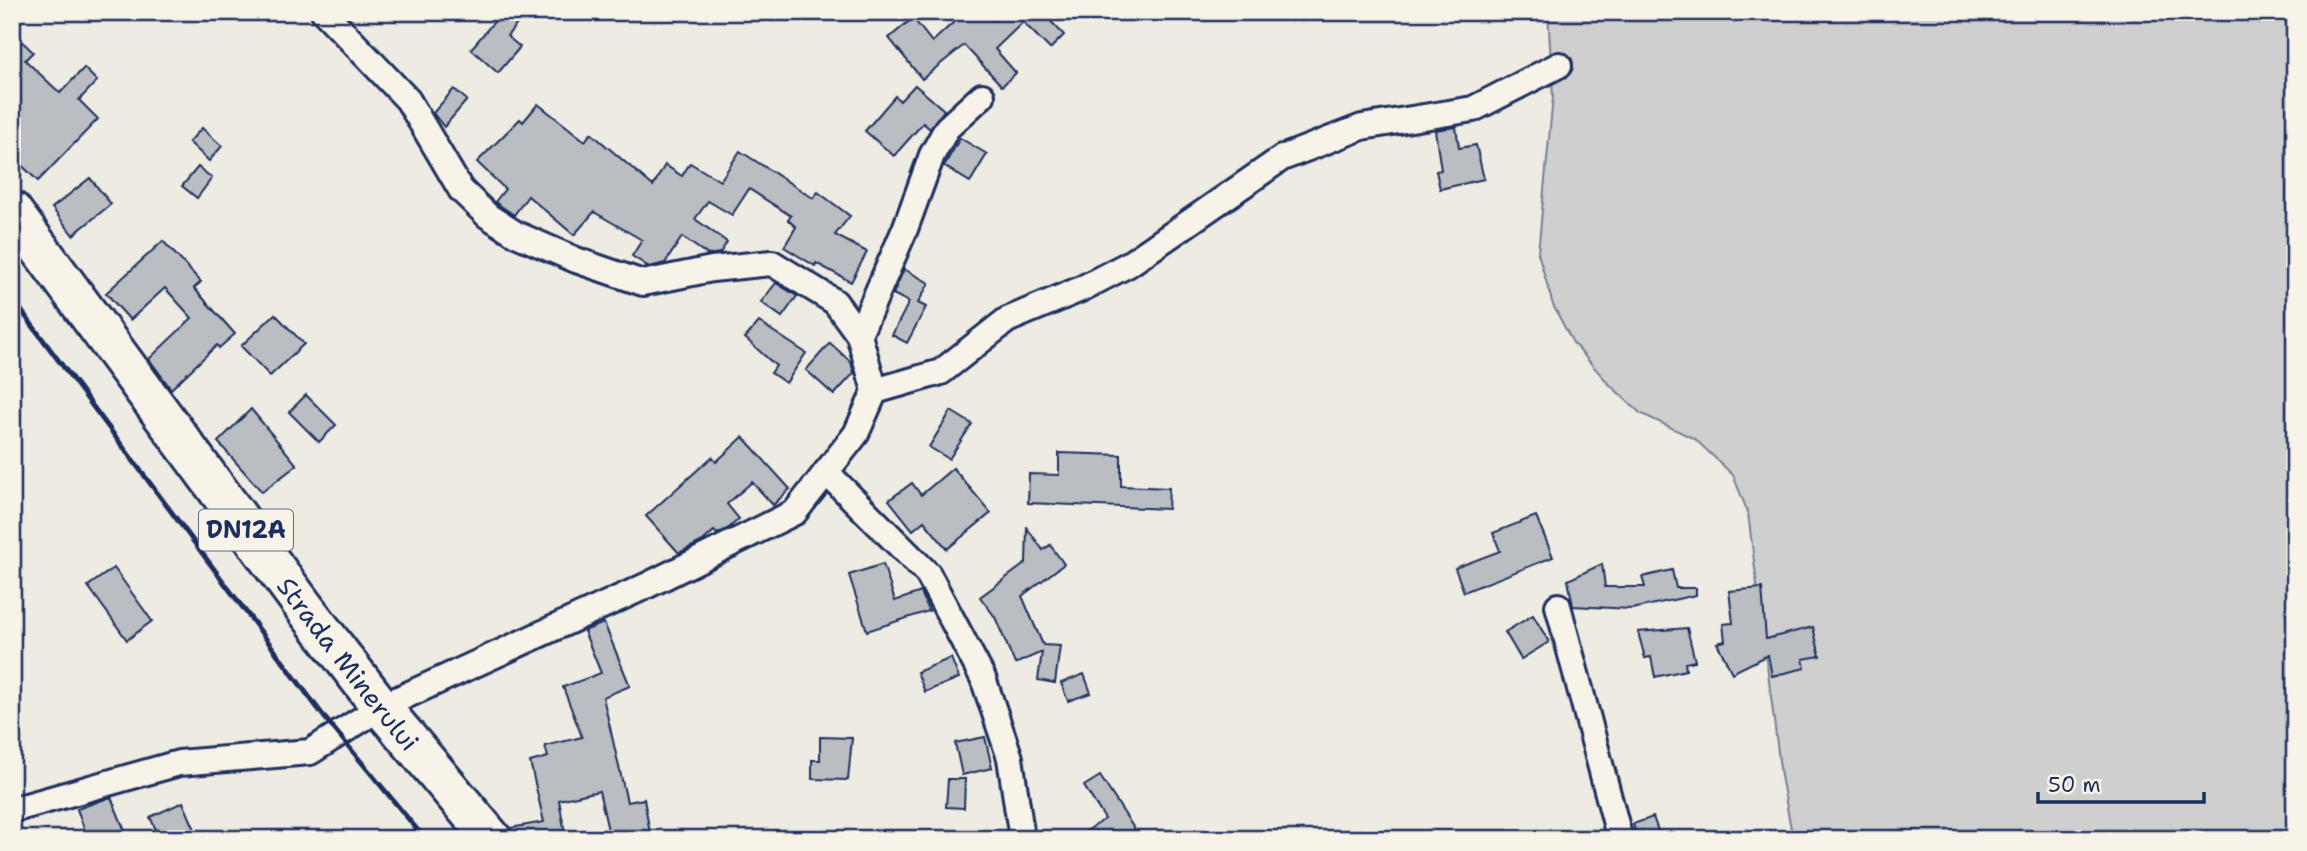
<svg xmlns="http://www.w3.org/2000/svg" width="2307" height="851" viewBox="0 0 2307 851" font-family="'Shantell Sans',sans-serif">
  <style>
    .green { fill: #cfcfcf; stroke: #757f96; stroke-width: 2 }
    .building { fill: #babdc2; stroke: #1b2f5e; stroke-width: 2 }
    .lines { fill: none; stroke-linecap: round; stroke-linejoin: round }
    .street-casing { stroke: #1b2f5e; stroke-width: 30 }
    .primary-casing { stroke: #1b2f5e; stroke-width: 44 }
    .street { stroke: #f7f3e8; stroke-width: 24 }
    .primary { stroke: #f7f3e8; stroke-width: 38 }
    .rail { stroke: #1b2f5e; stroke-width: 5 }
    .labels { text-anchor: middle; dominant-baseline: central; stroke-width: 5; stroke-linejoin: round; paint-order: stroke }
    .shield { fill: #f7f3e8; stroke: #5d6a87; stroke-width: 2 }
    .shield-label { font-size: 24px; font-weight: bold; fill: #1b2f5e }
    .street-label { font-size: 26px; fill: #1b2f5e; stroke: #f7f3e8 }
  </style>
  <rect width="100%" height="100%" fill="#eeebe2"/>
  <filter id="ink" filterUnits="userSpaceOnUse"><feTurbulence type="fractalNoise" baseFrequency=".0143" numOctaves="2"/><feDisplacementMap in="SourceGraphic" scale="14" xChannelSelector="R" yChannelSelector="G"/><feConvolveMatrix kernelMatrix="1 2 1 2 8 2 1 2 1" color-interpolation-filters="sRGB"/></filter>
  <g filter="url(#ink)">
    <!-- green -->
    <path class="green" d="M 1548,12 L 2295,12 L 2295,839 L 1793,839 L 1781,776 L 1748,513 L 1733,475 L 1695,439 L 1640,413 L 1608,383 L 1573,343 L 1553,305 L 1538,253 L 1553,97 Z"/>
    <!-- building -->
    <g class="building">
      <path d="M 502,12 L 527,12 L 507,36 L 520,47 L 498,73 L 471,49 Z"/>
      <path d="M 965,12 L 986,12 L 994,20 L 1001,12 L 1042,12 L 1064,35 L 1050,49 L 1023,22 L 995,49 L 1016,73 L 1002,86 L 964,45 L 922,79 L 889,38 L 913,18 L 932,42 Z"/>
      <path d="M 12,32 L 33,52 L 25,60 L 60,93 L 84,68 L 97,81 L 79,100 L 98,119 L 38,181 L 12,156 Z"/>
      <path d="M 915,85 L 944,110 L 930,129 L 923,123 L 894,156 L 865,131 L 895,96 L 900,101 Z"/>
      <path d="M 454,89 L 467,100 L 444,127 L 433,113 Z"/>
      <path d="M 538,104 L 585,141 L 591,133 L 653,186 L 665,165 L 682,176 L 690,163 L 720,181 L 740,151 L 813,198 L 818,192 L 850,216 L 835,235 L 867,252 L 851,282 L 816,263 L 815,266 L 784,247 L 796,227 L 788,220 L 791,216 L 749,189 L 732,215 L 708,201 L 695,219 L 727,242 L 720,253 L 708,255 L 682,237 L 665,263 L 649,267 L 632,256 L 642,240 L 594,212 L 574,235 L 528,196 L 514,215 L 495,202 L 505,189 L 477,162 L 520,119 L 523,122 Z"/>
      <path d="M 1456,127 L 1459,148 L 1476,145 L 1484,179 L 1440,189 L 1436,171 L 1441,170 L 1435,130 Z"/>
      <path d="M 202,128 L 222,146 L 209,161 L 189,142 Z"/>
      <path d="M 960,138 L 987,154 L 970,182 L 944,166 Z"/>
      <path d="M 198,167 L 212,178 L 197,198 L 182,186 Z"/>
      <path d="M 90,178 L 111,204 L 73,235 L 52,208 Z"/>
      <path d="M 163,241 L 201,282 L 194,288 L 235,334 L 219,348 L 217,345 L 171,389 L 149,359 L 192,318 L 165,288 L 130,320 L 106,293 Z"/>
      <path d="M 904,269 L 929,283 L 918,303 L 926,307 L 907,343 L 892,335 L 909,302 L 893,294 Z"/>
      <path d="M 776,283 L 797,296 L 782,317 L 761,302 Z"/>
      <path d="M 275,314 L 304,344 L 270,376 L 241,346 Z"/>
      <path d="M 759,322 L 806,353 L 786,383 L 771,373 L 776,366 L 745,338 Z"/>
      <path d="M 830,343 L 851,362 L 854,373 L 834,395 L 806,370 Z"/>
      <path d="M 306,395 L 336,425 L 319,442 L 289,412 Z"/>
      <path d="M 251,409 L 297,465 L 262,492 L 218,442 Z"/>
      <path d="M 951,411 L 972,424 L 949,459 L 929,447 Z"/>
      <path d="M 743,437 L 790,489 L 773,505 L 752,482 L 727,504 L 739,519 L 729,528 L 717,534 L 714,531 L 703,541 L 679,553 L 646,516 L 712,457 L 716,462 Z"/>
      <path d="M 1059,453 L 1121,455 L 1121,486 L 1169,488 L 1168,509 L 1028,503 L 1029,474 L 1059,475 Z"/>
      <path d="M 953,468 L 991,513 L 947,549 L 924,521 L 913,530 L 889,500 L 912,483 L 921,495 Z"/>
      <path d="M 1536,516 L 1553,557 L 1464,592 L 1455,568 L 1500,551 L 1493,533 Z"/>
      <path d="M 1027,528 L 1043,550 L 1050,545 L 1064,564 L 1022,596 L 1043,645 L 1060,646 L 1055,683 L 1038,680 L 1042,652 L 1015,664 L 995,617 L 980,597 L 1026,563 Z"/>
      <path d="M 883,564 L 895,601 L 921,592 L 929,611 L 867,631 L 849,575 Z"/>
      <path d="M 1602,564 L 1605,587 L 1645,587 L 1642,577 L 1672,570 L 1676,588 L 1696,588 L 1696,595 L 1632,609 L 1573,606 L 1568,580 Z"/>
      <path d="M 114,568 L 152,621 L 127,640 L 88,586 Z"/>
      <path d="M 1762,588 L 1766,639 L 1813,627 L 1820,656 L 1803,659 L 1805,668 L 1772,676 L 1768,655 L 1732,673 L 1717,643 L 1725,641 L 1723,624 L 1733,623 L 1729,591 Z"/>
      <path d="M 1533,615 L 1549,642 L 1521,659 L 1505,632 Z"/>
      <path d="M 604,623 L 630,686 L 603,697 L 627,802 L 644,799 L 651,839 L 610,839 L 599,791 L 559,800 L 566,839 L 513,839 L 510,828 L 544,822 L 530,762 L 548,757 L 545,746 L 582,737 L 563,687 L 601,673 L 584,631 Z"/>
      <path d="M 1687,628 L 1695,661 L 1685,663 L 1686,670 L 1655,677 L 1651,657 L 1645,658 L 1638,632 Z"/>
      <path d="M 951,658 L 959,678 L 925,692 L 917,672 Z"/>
      <path d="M 1084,674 L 1091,693 L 1068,701 L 1061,683 Z"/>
      <path d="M 820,737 L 852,738 L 848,780 L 812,779 L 812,760 L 820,760 Z"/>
      <path d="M 985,737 L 992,768 L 962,775 L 955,743 Z"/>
      <path d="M 1100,776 L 1135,830 L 1122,839 L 1074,839 L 1105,819 L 1084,786 Z"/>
      <path d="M 948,779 L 965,779 L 964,808 L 946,807 Z"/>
      <path d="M 111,797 L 125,831 L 106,839 L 88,839 L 77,809 Z"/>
      <path d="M 183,802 L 199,839 L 160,839 L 150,817 Z"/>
      <path d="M 1653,817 L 1661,839 L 1638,839 L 1633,824 Z"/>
    </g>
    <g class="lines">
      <!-- street casing -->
      <g class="street-casing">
        <g id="street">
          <path d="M 859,335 L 905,229 L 932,155 L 947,128 L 982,96"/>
          <path d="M 875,391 L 941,372 L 1007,320 L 1081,289 L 1129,264 L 1282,158 L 1362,127 L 1473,109 L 1559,65"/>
          <path d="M 826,472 L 928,574 L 983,678 L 1010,758 L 1022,839"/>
          <path d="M 1558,606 L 1620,839"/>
          <path d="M 12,810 L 179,763 L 310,752 L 381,707 L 646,586 L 795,512 L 856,434 L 875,391 L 859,335 L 835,302 L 772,263 L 712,269 L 643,283 L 576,260 L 516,234 L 488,216 L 461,190 L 408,100 L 324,12"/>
        </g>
      </g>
      <!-- primary casing -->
      <g class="primary-casing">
        <g id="primary">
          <path id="s1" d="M 12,211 L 304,607 L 381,707 L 492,839"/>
        </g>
      </g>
      <!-- street -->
      <use href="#street" class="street"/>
      <!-- primary -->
      <use href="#primary" class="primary"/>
      <!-- rail -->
      <path class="rail" d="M 12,298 L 325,718 L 425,839"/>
    </g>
  </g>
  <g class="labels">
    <!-- shield labels -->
    <rect class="shield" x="199" y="509.5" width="94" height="41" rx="5"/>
    <g class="shield-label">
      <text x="246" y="530">DN12A</text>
    </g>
    <!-- street labels -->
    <g class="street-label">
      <text stroke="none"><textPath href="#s1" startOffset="564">Strada Minerului</textPath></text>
    </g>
  </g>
  <!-- margin -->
  <rect width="2307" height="851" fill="none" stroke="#f7f3e8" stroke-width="42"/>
  <rect x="21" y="21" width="2265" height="809" fill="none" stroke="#1b2f5e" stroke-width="2.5" filter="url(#ink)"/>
  <!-- scale -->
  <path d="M2038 792v10h166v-10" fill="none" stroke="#1b2f5e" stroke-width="3.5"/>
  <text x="2048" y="792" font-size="21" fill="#1b2f5e" stroke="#f7f3e8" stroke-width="5" paint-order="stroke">50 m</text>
</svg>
